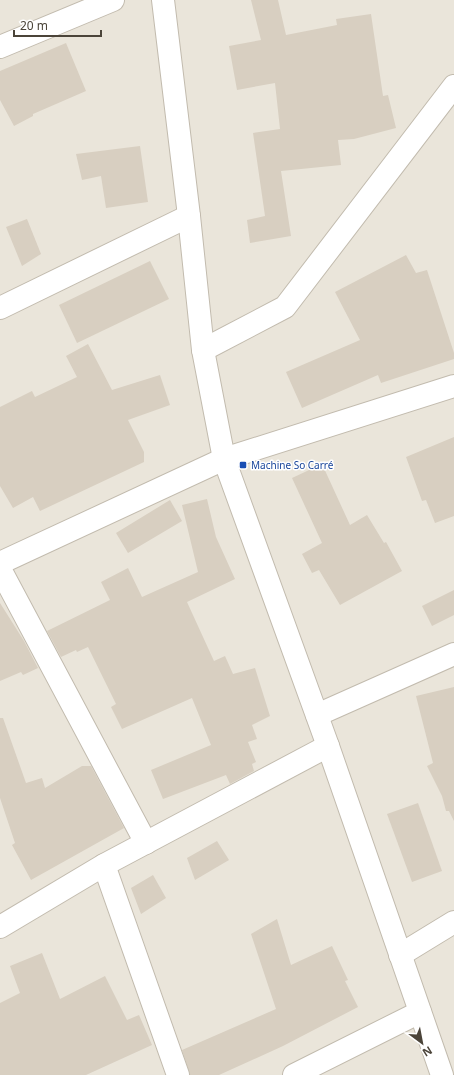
<svg xmlns="http://www.w3.org/2000/svg" width="454" height="1075" viewBox="0 0 454 1075" font-family="'Noto Sans',sans-serif">
  <style>
    .residential { fill: #eae5da }
    .building { fill: #d8cfc1 }
    .lines { fill: none; stroke-linecap: round; stroke-linejoin: round }
    .minor-casing { stroke: #c2bbae; stroke-width: 24 }
    .minor { stroke: #fff; stroke-width: 22 }
    .transit-dot { fill: #1a4fb4; stroke: #fff; stroke-width: 1.5 }
    .labels { text-anchor: middle; dominant-baseline: central; stroke-width: 3; stroke-linejoin: round; paint-order: stroke }
    .transit-label { font-size: 10px; fill: #164399; stroke: #fff; text-anchor: start }
  </style>
  <rect width="100%" height="100%" fill="#f6f3ec"/>
  <!-- residential -->
  <rect class="residential" x="0" y="0" width="454" height="1075"/>
  <!-- building -->
  <g class="building">
    <path d="M 251,0 L 278,0 L 286,35 L 337,25 L 336,19 L 371,14 L 383,96 L 388,95 L 396,128 L 354,139 L 338,140 L 341,165 L 281,171 L 291,236 L 250,243 L 247,220 L 265,216 L 253,133 L 280,129 L 275,83 L 237,90 L 229,46 L 261,40 Z"/>
    <path d="M 66,43 L 86,91 L 33,114 L 33,116 L 14,126 L 0,100 L 0,71 Z"/>
    <path d="M 140,146 L 148,202 L 106,208 L 101,176 L 82,180 L 76,154 Z"/>
    <path d="M 27,219 L 41,254 L 22,266 L 6,227 Z"/>
    <path d="M 406,255 L 416,273 L 427,270 L 454,353 L 454,359 L 381,383 L 378,375 L 302,408 L 286,372 L 360,340 L 335,292 Z"/>
    <path d="M 150,261 L 169,299 L 77,343 L 59,305 Z"/>
    <path d="M 88,344 L 112,390 L 160,375 L 170,405 L 128,420 L 144,452 L 144,462 L 40,511 L 33,497 L 13,508 L 0,486 L 0,407 L 32,391 L 35,397 L 77,377 L 66,356 Z"/>
    <path d="M 454,437 L 454,516 L 435,523 L 426,500 L 422,501 L 406,457 Z"/>
    <path d="M 322,464 L 350,525 L 367,515 L 384,543 L 386,542 L 402,571 L 340,605 L 319,570 L 312,573 L 302,554 L 322,543 L 292,478 Z"/>
    <path d="M 207,499 L 216,537 L 235,579 L 187,602 L 214,661 L 225,656 L 233,674 L 255,668 L 270,716 L 252,725 L 257,739 L 248,742 L 256,762 L 252,764 L 254,771 L 230,784 L 226,775 L 163,799 L 151,770 L 211,745 L 192,698 L 122,729 L 111,707 L 116,704 L 88,647 L 77,652 L 76,650 L 61,657 L 47,631 L 110,600 L 101,582 L 128,568 L 142,597 L 198,572 L 182,505 Z"/>
    <path d="M 170,500 L 182,521 L 128,553 L 116,533 Z"/>
    <path d="M 454,590 L 454,615 L 432,626 L 422,606 Z"/>
    <path d="M 0,603 L 24,641 L 38,668 L 23,675 L 21,672 L 0,681 Z"/>
    <path d="M 454,687 L 454,821 L 449,811 L 446,811 L 442,796 L 427,766 L 433,763 L 416,696 Z"/>
    <path d="M 0,718 L 3,718 L 26,783 L 42,778 L 45,788 L 82,766 L 91,766 L 124,828 L 31,880 L 12,845 L 15,843 L 0,798 Z"/>
    <path d="M 418,803 L 442,871 L 412,882 L 387,814 Z"/>
    <path d="M 217,841 L 229,860 L 195,880 L 187,858 Z"/>
    <path d="M 153,875 L 166,898 L 141,914 L 131,888 Z"/>
    <path d="M 277,919 L 291,965 L 332,946 L 348,980 L 345,981 L 358,1007 L 283,1046 L 219,1075 L 190,1075 L 182,1050 L 276,1009 L 251,934 Z"/>
    <path d="M 42,953 L 60,999 L 105,976 L 127,1020 L 139,1015 L 152,1045 L 86,1075 L 0,1075 L 0,1003 L 20,993 L 10,966 Z"/>
  </g>
  <g class="lines">
    <!-- minor casing -->
    <g class="minor-casing">
      <g id="minor">
        <path d="M 163,0 L 189,216 L 203,350 L 224,459 L 328,746 L 442,1075"/>
        <path d="M 0,47 L 113,0"/>
        <path d="M 0,308 L 189,216"/>
        <path d="M 203,350 L 285,307 L 454,86"/>
        <path d="M 0,563 L 224,459 L 454,386"/>
        <path d="M 0,569 L 146,843"/>
        <path d="M 317,715 L 454,654"/>
        <path d="M 104,865 L 178,1075"/>
        <path d="M 0,927 L 104,865 L 328,746"/>
        <path d="M 400,955 L 454,922"/>
        <path d="M 294,1075 L 420,1012"/>
      </g>
    </g>
    <!-- minor -->
    <use href="#minor" class="minor"/>
  </g>
  <!-- markers -->
  <rect class="transit-dot" x="239" y="461" width="8" height="8" rx="2"/>
  <g class="labels">
    <!-- transit labels -->
    <g class="transit-label">
      <text x="251" y="465">Machine So Carré</text>
    </g>
  </g>
  <!-- north arrow -->
  <g transform="translate(422 1043) rotate(148)" stroke="#ffffff" stroke-width="3" paint-order="stroke">
  <path d="M0-3L7 15L0 10L-7 15Z" fill="#4b4439"/>
  <text y="-6" font-size="11" font-weight="bold" text-anchor="middle" fill="#4b4439">N</text>
  </g>
  <!-- scale -->
  <path d="M14 30v6h87v-6" fill="none" stroke="#4b4439" stroke-width="2"/>
  <text x="20" y="30" font-size="12" fill="#4b4439" stroke="#ffffff" stroke-width="3" paint-order="stroke">20 m</text>
</svg>
